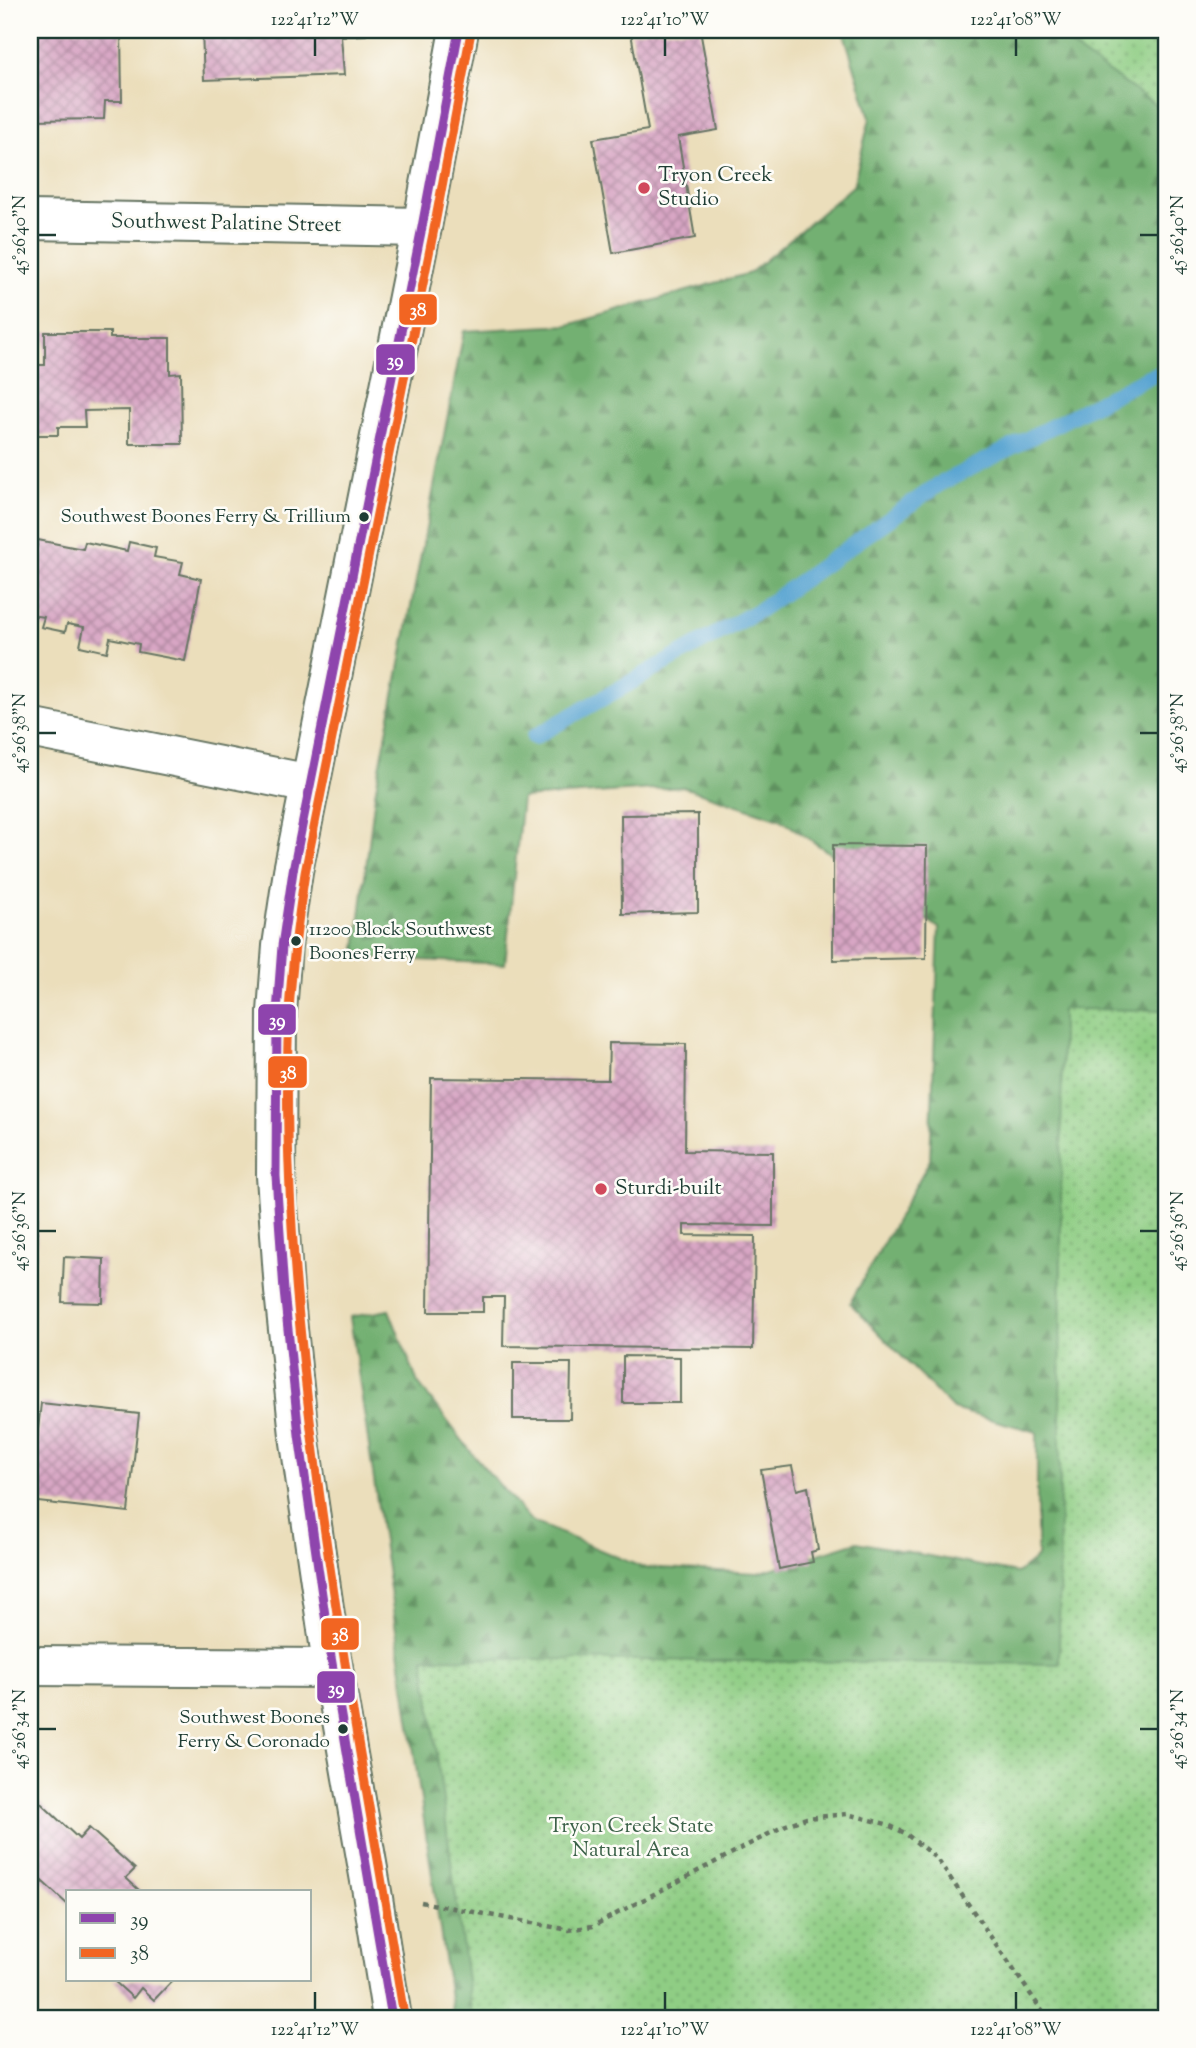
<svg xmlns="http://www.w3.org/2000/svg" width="1196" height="2048" viewBox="0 0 1196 2048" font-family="'Sorts Mill Goudy',serif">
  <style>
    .forest { fill: url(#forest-firs); stroke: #497653; stroke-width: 2 }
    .park { fill: url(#park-dots); stroke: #57855c; stroke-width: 2 }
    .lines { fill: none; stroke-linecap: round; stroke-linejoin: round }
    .stream { stroke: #5aa5d2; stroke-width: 16 }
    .building { fill: url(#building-cross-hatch) }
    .street-casing { stroke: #667563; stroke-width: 42 }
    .secondary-casing { stroke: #667563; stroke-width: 42 }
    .path { stroke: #667563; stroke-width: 4.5; stroke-dasharray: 5 5; stroke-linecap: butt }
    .street { stroke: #fff; stroke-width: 38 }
    .secondary { stroke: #fff; stroke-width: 38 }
    .bus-1-casing { stroke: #fdfcf7; stroke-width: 14 }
    .bus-2-casing { stroke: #fdfcf7; stroke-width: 14 }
    .bus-1 { stroke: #8e44ad; stroke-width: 9 }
    .bus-2 { stroke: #f26522; stroke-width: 9 }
    .ticks { fill: none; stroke: #1f3d34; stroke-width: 2.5 }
    .poi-dot { fill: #d1495b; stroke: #fdfcf7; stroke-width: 2.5 }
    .bus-dot { fill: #1f3d34; stroke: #fdfcf7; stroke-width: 2.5 }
    .labels { text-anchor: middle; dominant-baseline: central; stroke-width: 5; stroke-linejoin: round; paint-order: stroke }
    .bus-label { font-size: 19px; fill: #1f3d34; stroke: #fdfcf7; text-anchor: end }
    .poi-label { font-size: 21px; fill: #1f3d34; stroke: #fdfcf7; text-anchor: start }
    .street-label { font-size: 21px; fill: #1f3d34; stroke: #fdfcf7 }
    .park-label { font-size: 21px; fill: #3b6148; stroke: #fdfcf7 }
    .line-badge { stroke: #fdfcf7; stroke-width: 2.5 }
    .badge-label { font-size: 19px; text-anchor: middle; font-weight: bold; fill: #fff }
    .neatline { fill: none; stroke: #1f3d34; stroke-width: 2.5 }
    .ticks-label { font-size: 18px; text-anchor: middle; fill: #1f3d34 }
  </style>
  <defs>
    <pattern id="forest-firs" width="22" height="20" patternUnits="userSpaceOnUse" patternTransform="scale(1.75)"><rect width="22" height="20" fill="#73b072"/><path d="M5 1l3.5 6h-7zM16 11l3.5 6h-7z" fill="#5e905e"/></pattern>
    <pattern id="park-dots" width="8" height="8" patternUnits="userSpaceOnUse" patternTransform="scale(1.75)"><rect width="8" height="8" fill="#8fcd84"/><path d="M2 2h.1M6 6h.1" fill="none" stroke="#74a86d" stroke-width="1.8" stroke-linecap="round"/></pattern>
    <pattern id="building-cross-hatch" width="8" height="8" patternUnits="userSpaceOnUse" patternTransform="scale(1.75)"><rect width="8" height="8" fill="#d8a6c4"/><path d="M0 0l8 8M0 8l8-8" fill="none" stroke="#af88a0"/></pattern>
  </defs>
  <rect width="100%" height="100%" fill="#fdfcf7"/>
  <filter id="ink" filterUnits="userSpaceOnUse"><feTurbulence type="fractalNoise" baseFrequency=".0143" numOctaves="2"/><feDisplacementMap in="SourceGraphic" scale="14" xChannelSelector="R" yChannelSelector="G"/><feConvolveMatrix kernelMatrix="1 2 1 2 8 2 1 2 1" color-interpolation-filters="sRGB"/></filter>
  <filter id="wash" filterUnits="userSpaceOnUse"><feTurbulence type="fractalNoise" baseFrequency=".00686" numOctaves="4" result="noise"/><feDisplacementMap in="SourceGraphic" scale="28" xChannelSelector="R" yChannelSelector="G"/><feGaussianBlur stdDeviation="1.57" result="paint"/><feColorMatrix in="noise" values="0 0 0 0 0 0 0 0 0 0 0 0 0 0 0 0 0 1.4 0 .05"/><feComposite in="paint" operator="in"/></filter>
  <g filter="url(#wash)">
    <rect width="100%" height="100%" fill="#ebdebb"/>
    <!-- forest -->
    <path class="forest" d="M 843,30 L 1166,30 L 1166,2018 L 453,2018 L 350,1317 L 389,1310 L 418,1383 L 476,1458 L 531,1521 L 641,1567 L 758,1573 L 857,1542 L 1017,1573 L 1037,1557 L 1037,1432 L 953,1409 L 850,1303 L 930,1160 L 939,928 L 780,819 L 683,787 L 522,798 L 505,964 L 355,957 L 375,794 L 464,331 L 568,325 L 750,273 L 853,186 L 870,118 Z"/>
    <!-- park -->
    <g class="park">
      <path d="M 1048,30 L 1166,30 L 1166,112 Z"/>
      <path d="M 1062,1009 L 1166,1010 L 1166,2018 L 472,2018 L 424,1658 L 1059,1664 Z"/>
    </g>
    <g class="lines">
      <!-- stream -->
      <path class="stream" d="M 534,737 L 761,609 L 938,485 L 1148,377 L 1166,372"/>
    </g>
    <g id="blocks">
      <!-- building -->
      <g class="building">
        <path d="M 30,30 L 121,30 L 122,101 L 105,101 L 104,119 L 30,120 Z"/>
        <path d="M 202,30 L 366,30 L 366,35 L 341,36 L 344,75 L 204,80 Z"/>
        <path d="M 650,30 L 700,30 L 718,130 L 678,137 L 695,238 L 613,253 L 593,139 L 648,130 L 631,33 Z"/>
        <path d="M 45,332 L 110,332 L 110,338 L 170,338 L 170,374 L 181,373 L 182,444 L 129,444 L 129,410 L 84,411 L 85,427 L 58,427 L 58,435 L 30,435 L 30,365 L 45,365 Z"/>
        <path d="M 38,540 L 83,549 L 85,542 L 127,551 L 129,542 L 156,548 L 154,557 L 183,562 L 180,574 L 201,579 L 185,661 L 138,652 L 139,644 L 110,638 L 107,652 L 80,646 L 84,627 L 67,624 L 65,632 L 41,627 L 44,617 L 30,615 L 30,574 Z"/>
        <path d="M 698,814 L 698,912 L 622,914 L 621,815 Z"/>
        <path d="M 833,845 L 927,846 L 926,958 L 833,960 Z"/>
        <path d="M 609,1043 L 686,1044 L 685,1151 L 773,1152 L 773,1226 L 684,1225 L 684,1235 L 755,1236 L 753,1349 L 503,1346 L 504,1297 L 483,1297 L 483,1312 L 428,1312 L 431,1078 L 608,1080 Z"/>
        <path d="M 30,1200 L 38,1200 L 36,1258 L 30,1257 Z"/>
        <path d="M 64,1257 L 104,1259 L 103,1303 L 62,1302 Z"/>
        <path d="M 623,1356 L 680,1357 L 680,1403 L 623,1403 Z"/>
        <path d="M 513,1363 L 571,1363 L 570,1419 L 513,1419 Z"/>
        <path d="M 41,1403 L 139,1414 L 128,1512 L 30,1501 Z"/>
        <path d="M 792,1466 L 797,1490 L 808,1487 L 818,1550 L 811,1552 L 813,1562 L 779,1569 L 761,1470 Z"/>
        <path d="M 30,1793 L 79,1839 L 89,1828 L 135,1869 L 126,1878 L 141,1892 L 68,1892 L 68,1905 L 30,1870 Z"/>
        <path d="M 113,1980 L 170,1980 L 172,1981 L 154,2000 L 141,1988 L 133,1998 Z"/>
      </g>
    </g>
  </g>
  <g filter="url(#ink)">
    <use href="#blocks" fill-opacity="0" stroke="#667563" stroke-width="2"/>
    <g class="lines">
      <!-- street casing -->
      <g class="street-casing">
        <g id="street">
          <path d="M 30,220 L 422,227"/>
          <path d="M 30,728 L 310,784"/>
          <path d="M 30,1666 L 333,1668"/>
        </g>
      </g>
      <!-- secondary casing -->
      <g class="secondary-casing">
        <path id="secondary" d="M 392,2018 L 372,1892 L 331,1657 L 299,1435 L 284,1291 L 276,1176 L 277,1012 L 282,946 L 293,871 L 422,227 L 459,30"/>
      </g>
      <!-- path -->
      <path class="path" d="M 421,1902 L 569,1930 L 593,1926 L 786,1825 L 806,1818 L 847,1814 L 886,1824 L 905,1833 L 937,1859 L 1047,2018"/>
      <!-- street -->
      <use href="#street" class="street"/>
      <!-- secondary -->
      <use href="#secondary" class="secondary"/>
      <!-- bus-1 casing -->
      <g class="bus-1-casing">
        <path id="bus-1" d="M 392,2018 L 331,1657 L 299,1435 L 284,1291 L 276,1176 L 277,1012 L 282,946 L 293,871 L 422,227 L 459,30"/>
      </g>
      <!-- bus-2 casing -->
      <g class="bus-2-casing">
        <path id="bus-2" d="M 404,2016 C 369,1797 326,1579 303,1358 C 291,1243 284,1127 289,1011 C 292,965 298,919 305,873 L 434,229 L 471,32"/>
      </g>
      <!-- bus-1 -->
      <use href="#bus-1" class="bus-1"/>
      <!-- bus-2 -->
      <use href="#bus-2" class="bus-2"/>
    </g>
  </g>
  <!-- ticks -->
  <path class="ticks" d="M 315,38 L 315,56M 665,38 L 665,56M 1016,38 L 1016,56M 38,235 L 56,235M 1140,235 L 1158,235M 38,733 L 56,733M 1140,733 L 1158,733M 38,1231 L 56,1231M 1140,1231 L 1158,1231M 38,1729 L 56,1729M 1140,1729 L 1158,1729M 315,1992 L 315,2010M 665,1992 L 665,2010M 1016,1992 L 1016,2010"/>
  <!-- markers -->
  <g class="poi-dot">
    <circle cx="644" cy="188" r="7"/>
    <circle cx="601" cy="1189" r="7"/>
  </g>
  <g class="bus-dot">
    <circle cx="364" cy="517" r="6"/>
    <circle cx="296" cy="941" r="6"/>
    <circle cx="343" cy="1729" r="6"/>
  </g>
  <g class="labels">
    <!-- bus labels -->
    <g class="bus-label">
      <text x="351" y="517">Southwest Boones Ferry &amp; Trillium</text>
      <text x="309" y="930" text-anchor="start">11200 Block Southwest<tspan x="309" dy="24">Boones Ferry</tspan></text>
      <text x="330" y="1718">Southwest Boones<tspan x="330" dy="24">Ferry &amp; Coronado</tspan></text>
    </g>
    <!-- poi labels -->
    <g class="poi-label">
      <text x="658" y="176">Tryon Creek<tspan x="658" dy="24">Studio</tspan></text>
      <text x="615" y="1189">Sturdi-built</text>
    </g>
    <!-- street labels -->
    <g class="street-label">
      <text transform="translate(226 224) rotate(1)">Southwest Palatine Street</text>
    </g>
    <!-- park labels -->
    <g class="park-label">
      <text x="631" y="1827">Tryon Creek State<tspan x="631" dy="24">Natural Area</tspan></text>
    </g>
  </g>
  <g class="line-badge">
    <rect x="398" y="293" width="40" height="33" rx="7" fill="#f26522"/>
    <rect x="375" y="343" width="41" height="33" rx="7" fill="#8e44ad"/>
    <rect x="257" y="1003" width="40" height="33" rx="7" fill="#8e44ad"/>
    <rect x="267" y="1055" width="41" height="34" rx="7" fill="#f26522"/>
    <rect x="320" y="1617" width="40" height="34" rx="7" fill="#f26522"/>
    <rect x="316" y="1670" width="40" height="34" rx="7" fill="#8e44ad"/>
  </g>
  <g class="badge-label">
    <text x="418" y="316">38</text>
    <text x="395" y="366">39</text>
    <text x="277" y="1026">39</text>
    <text x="288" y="1079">38</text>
    <text x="340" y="1641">38</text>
    <text x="336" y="1694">39</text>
  </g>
  <!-- margin -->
  <rect width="1196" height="2048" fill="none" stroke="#fdfcf7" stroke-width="77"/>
  <!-- legend -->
  <rect x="66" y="1890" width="245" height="91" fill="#fdfcf7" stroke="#a4b0a9" stroke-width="2"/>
  <rect x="80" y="1913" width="35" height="10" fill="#8e44ad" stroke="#a4b0a9" stroke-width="2"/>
  <text x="130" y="1926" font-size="21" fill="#1f3d34">39</text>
  <rect x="80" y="1948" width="35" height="10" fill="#f26522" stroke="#a4b0a9" stroke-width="2"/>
  <text x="130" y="1960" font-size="21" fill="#1f3d34">38</text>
  <rect x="38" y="38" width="1120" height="1972" class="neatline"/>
  <g class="ticks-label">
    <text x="315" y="25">122°41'12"W</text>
    <text x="665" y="25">122°41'10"W</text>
    <text x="1016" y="25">122°41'08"W</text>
    <text transform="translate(19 235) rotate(-90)" y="6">45°26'40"N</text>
    <text transform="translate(1177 235) rotate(-90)" y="6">45°26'40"N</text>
    <text transform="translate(19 733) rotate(-90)" y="6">45°26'38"N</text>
    <text transform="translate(1177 733) rotate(-90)" y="6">45°26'38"N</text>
    <text transform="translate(19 1231) rotate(-90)" y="6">45°26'36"N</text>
    <text transform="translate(1177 1231) rotate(-90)" y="6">45°26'36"N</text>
    <text transform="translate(19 1729) rotate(-90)" y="6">45°26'34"N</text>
    <text transform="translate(1177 1729) rotate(-90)" y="6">45°26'34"N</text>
    <text x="315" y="2035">122°41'12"W</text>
    <text x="665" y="2035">122°41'10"W</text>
    <text x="1016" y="2035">122°41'08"W</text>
  </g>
</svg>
